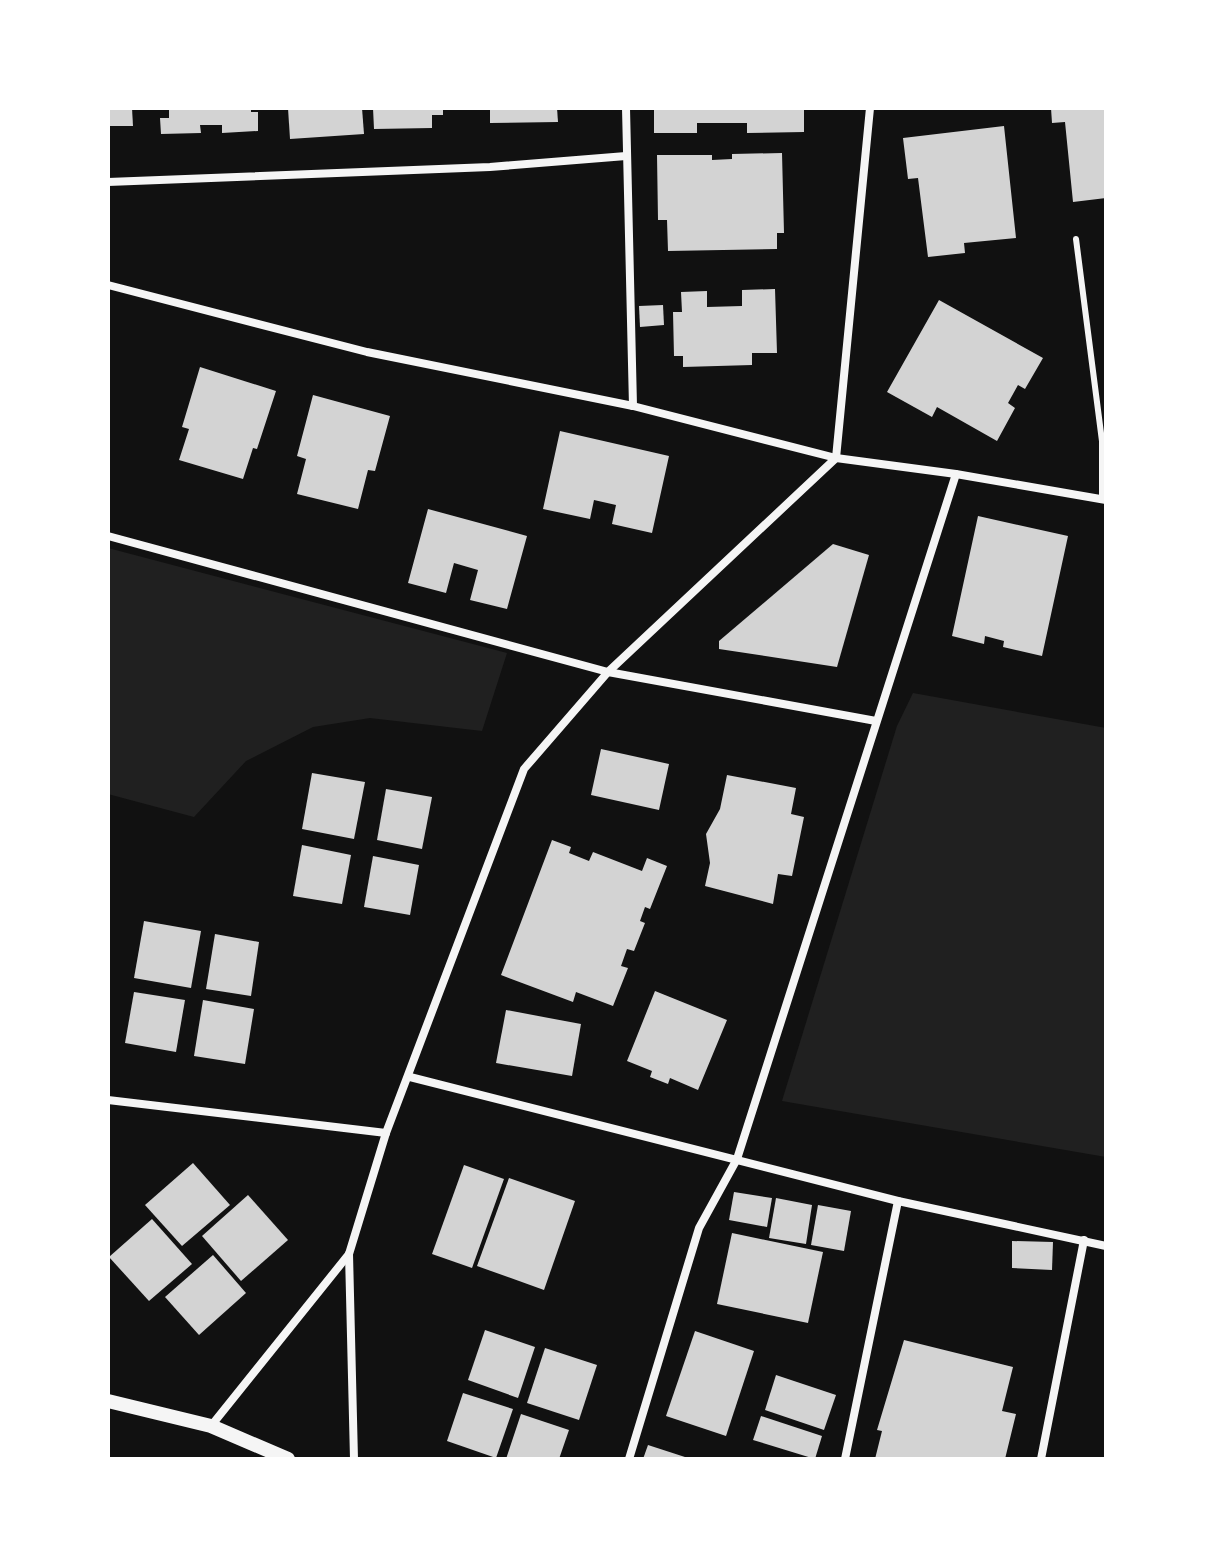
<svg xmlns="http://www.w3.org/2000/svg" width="1214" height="1567" viewBox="0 0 1214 1567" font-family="'Fira Sans',sans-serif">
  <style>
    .green { fill: #202020 }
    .building { fill: #d3d3d3 }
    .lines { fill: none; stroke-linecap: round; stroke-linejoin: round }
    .service { stroke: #f5f5f5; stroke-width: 6 }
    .minor { stroke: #f5f5f5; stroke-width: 8 }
    .tertiary { stroke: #f5f5f5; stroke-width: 14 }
  </style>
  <rect width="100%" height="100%" fill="#111"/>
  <!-- green -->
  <g class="green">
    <path d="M 108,548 L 507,653 L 482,731 L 370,718 L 313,727 L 246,761 L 194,817 L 108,794 Z"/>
    <path d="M 913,693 L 1106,728 L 1106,1157 L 782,1101 L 897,726 Z"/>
  </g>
  <!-- building -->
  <g class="building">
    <path d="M 109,108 L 132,108 L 133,126 L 110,126 Z"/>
    <path d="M 169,108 L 251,108 L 251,112 L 258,112 L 258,131 L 222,133 L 222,125 L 200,125 L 201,133 L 161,134 L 160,118 L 169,118 Z"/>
    <path d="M 288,108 L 362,108 L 364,134 L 290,139 Z"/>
    <path d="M 373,108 L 443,108 L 443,115 L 432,115 L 432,128 L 374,129 Z"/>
    <path d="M 490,108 L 557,108 L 558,122 L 490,123 Z"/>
    <path d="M 654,108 L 804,108 L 804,132 L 747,133 L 747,123 L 697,123 L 697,133 L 654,133 Z"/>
    <path d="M 1051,108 L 1106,108 L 1106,198 L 1073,202 L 1065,122 L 1052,123 Z"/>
    <path d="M 1004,126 L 1016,238 L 964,243 L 965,253 L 928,257 L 918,178 L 908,179 L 903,138 Z"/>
    <path d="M 782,153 L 784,233 L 777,233 L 777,249 L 668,251 L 667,220 L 658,220 L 657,155 L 712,155 L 712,160 L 732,159 L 732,154 Z"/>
    <path d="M 775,289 L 777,353 L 752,353 L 752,365 L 683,367 L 683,356 L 674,356 L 673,312 L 682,312 L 681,292 L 707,291 L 707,307 L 742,306 L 742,290 Z"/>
    <path d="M 939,300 L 1043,358 L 1025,389 L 1018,385 L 1008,403 L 1015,408 L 997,441 L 937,407 L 932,417 L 887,392 Z"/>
    <path d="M 663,305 L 664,325 L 640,327 L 639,306 Z"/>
    <path d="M 200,367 L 276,391 L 257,449 L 253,448 L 243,479 L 179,460 L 189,429 L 182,427 Z"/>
    <path d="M 313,395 L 390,416 L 375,471 L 368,470 L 358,509 L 297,494 L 306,459 L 297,456 Z"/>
    <path d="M 560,431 L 669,456 L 652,533 L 612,524 L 616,505 L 594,500 L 590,519 L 543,509 Z"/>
    <path d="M 428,509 L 527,536 L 507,609 L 470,600 L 478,570 L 454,563 L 446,593 L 408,583 Z"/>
    <path d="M 978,516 L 1068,536 L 1042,656 L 1003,647 L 1004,641 L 985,636 L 984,644 L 952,636 Z"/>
    <path d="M 833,544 L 869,555 L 837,667 L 719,649 L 719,641 Z"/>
    <path d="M 601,749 L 669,764 L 659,810 L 591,795 Z"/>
    <path d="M 312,773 L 365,782 L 354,839 L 302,829 Z"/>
    <path d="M 727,775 L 796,788 L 791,814 L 804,817 L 792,876 L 778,874 L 773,904 L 705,886 L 710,863 L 706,834 L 720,809 Z"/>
    <path d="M 386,789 L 432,797 L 422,849 L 377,840 Z"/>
    <path d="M 552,840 L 571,847 L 569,853 L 589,861 L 593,852 L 642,871 L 647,858 L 667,866 L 650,909 L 645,907 L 640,921 L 645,923 L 634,951 L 627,949 L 621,966 L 628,968 L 613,1006 L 576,992 L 573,1002 L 501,975 Z"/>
    <path d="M 302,845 L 351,855 L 342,904 L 293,896 Z"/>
    <path d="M 373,856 L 419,865 L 410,915 L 364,907 Z"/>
    <path d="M 144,921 L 201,931 L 191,988 L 134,978 Z"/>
    <path d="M 215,934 L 259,942 L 251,996 L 206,989 Z"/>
    <path d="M 655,991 L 727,1020 L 698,1090 L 670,1078 L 668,1084 L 650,1077 L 652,1071 L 627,1061 Z"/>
    <path d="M 134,992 L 185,1000 L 176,1052 L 125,1043 Z"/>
    <path d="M 203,1000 L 254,1009 L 245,1064 L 194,1056 Z"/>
    <path d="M 506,1010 L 581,1024 L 572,1076 L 496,1063 Z"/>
    <path d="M 193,1163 L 230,1205 L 182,1246 L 145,1205 Z"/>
    <path d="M 464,1165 L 504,1179 L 472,1268 L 432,1254 Z"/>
    <path d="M 509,1178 L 575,1201 L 544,1290 L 477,1266 Z"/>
    <path d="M 734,1192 L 772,1198 L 767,1227 L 729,1220 Z"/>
    <path d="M 248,1195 L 288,1240 L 241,1281 L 202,1236 Z"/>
    <path d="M 776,1198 L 812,1205 L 806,1244 L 769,1238 Z"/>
    <path d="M 818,1205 L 851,1211 L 844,1251 L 811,1245 Z"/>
    <path d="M 152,1219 L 192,1264 L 149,1301 L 109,1257 Z"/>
    <path d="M 732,1233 L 823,1252 L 808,1323 L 717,1304 Z"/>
    <path d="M 1012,1241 L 1053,1242 L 1052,1270 L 1012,1268 Z"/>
    <path d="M 213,1255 L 246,1293 L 199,1335 L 165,1297 Z"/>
    <path d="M 485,1330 L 535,1347 L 518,1398 L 468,1380 Z"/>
    <path d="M 695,1331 L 754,1351 L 726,1436 L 666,1416 Z"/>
    <path d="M 904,1340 L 1013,1367 L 1002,1411 L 1016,1414 L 1005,1459 L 875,1459 L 882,1431 L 877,1430 Z"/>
    <path d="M 545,1348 L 597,1365 L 579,1420 L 527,1403 Z"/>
    <path d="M 776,1375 L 836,1395 L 824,1430 L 765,1410 Z"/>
    <path d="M 463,1393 L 513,1409 L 496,1458 L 447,1441 Z"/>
    <path d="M 521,1414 L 569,1430 L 559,1459 L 506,1459 Z"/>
    <path d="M 761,1416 L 822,1436 L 815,1459 L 753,1440 Z"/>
    <path d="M 648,1445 L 688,1458 L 688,1459 L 643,1459 Z"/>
  </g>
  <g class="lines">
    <!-- service -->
    <path class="service" d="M 1076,239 L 1102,441 L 1102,500"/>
    <!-- minor -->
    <g class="minor">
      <path d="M 626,108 L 633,406"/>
      <path d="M 108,182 L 490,167 L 626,156"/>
      <path d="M 108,285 L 367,352 L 633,406 L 836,458 L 956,474 L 1106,500"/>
      <path d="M 108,536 L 608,672 L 876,721"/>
      <path d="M 410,1077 L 898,1201 L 1106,1246"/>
      <path d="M 108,1100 L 386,1133"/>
      <path d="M 349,1254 L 354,1459"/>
      <path d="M 211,1426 L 349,1254 L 386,1133 L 524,769 L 608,672 L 836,458 L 870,108"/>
      <path d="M 629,1459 L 699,1228 L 737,1159 L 956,474"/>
      <path d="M 845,1459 L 898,1201"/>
      <path d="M 1041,1459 L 1084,1240"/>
    </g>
    <!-- tertiary -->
    <path class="tertiary" d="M 108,1401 L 211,1426 L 288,1459"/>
  </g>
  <!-- border -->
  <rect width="1214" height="1567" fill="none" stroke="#ffffff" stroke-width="220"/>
</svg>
